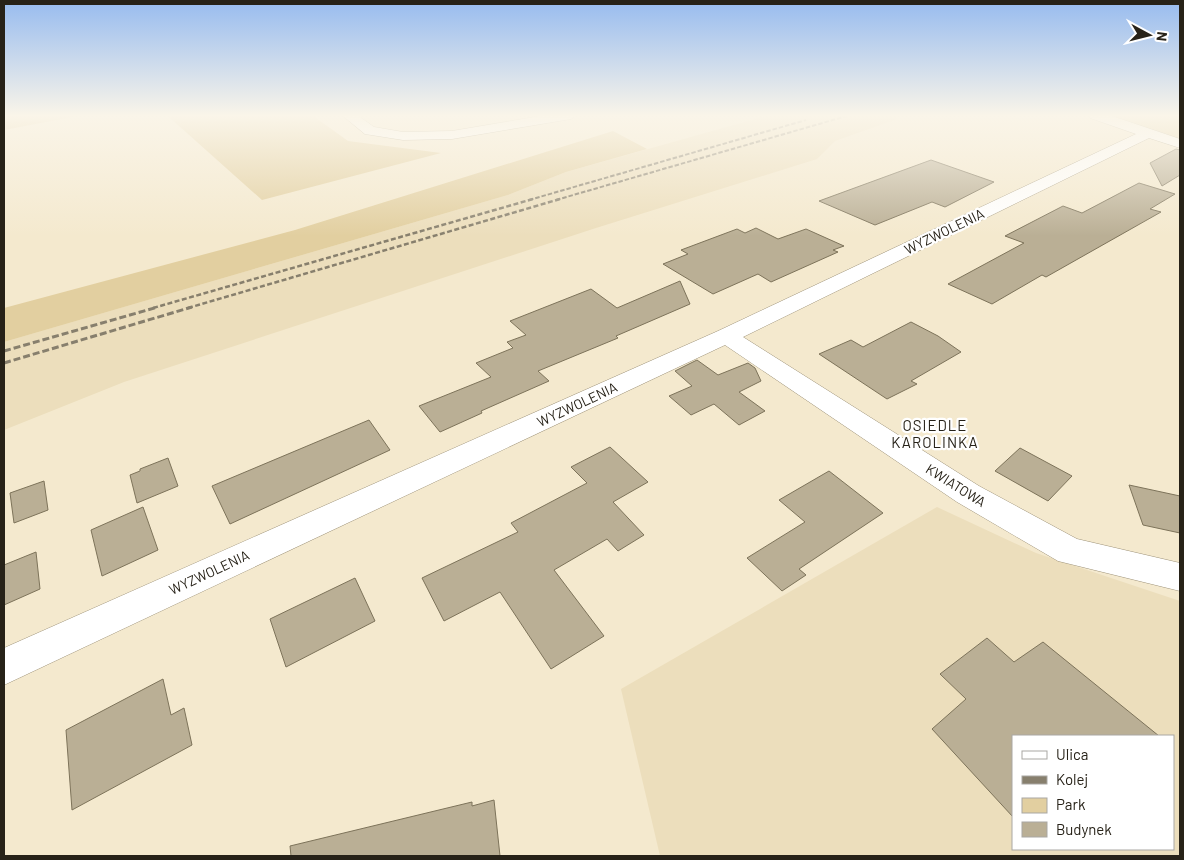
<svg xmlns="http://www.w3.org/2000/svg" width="1184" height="860" viewBox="0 0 1184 860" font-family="Barlow,sans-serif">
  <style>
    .built { fill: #ecdebc; fill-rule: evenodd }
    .green { fill: #e2cfa0 }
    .building { fill: #baaf95; stroke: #7d735a }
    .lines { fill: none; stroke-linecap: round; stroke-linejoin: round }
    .street-casing { stroke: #9e937a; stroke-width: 1 }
    .street { fill: #fff; fill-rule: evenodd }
    .rail-far2 { stroke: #877f6d; stroke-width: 2; stroke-dasharray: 4.5 2; stroke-linecap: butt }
    .rail-far1 { stroke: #877f6d; stroke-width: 2.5; stroke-dasharray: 5 2.5; stroke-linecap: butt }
    .rail { stroke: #877f6d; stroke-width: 3; stroke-dasharray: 7 3; stroke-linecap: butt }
    .labels { text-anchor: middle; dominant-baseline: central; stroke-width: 4.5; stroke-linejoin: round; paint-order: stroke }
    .street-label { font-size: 14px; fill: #272218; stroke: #fff }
    .neighbourhood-label { font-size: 15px; letter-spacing: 1px; fill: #272218; stroke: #fff }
  </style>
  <rect width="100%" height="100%" fill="#f4e9ce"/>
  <!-- built -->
  <g class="built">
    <path d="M 769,115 L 898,115 L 897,119 L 835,141 L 817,159 L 596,228 L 124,382 L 4,430 L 4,342 L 508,195 L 566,172 Z"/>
    <path d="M 937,507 L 1036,553 L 1180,601 L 1180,856 L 660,856 L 621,689 ZM 1013,736 L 1173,736 L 1173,849 L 1013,849 Z"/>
  </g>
  <!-- green -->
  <g class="green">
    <path d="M 4,115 L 83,115 L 4,130 Z"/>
    <path d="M 180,115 L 312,115 L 348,141 L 441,153 L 262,200 L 169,117 Z"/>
    <path d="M 1107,115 L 1180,115 L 1180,140 Z"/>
    <path d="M 613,131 L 647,149 L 566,172 L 508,195 L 4,342 L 4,308 L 295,230 Z"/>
  </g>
  <!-- building -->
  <g class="building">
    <path d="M 1176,149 L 1180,150 L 1180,175 L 1162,186 L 1150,163 Z"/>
    <path d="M 931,160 L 994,182 L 945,207 L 932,202 L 875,225 L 819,201 Z"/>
    <path d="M 1139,183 L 1175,194 L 1150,209 L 1161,212 L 1046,277 L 1042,275 L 992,304 L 948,284 L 1024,243 L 1005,236 L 1063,206 L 1082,213 Z"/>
    <path d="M 756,228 L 778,239 L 806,229 L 844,246 L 833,250 L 838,252 L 771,282 L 758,274 L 713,294 L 663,264 L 688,254 L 681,250 L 737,229 L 745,233 Z"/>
    <path d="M 680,281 L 690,304 L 616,336 L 618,338 L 538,371 L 549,381 L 481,411 L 482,413 L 440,432 L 419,406 L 491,377 L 476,363 L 513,348 L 507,342 L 526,335 L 510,321 L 591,289 L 617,308 Z"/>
    <path d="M 911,322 L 938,336 L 961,352 L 911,381 L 917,384 L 887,399 L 819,354 L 851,340 L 863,347 Z"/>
    <path d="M 697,360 L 718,375 L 748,363 L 755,368 L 761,381 L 739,392 L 765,411 L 739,425 L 714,404 L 691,415 L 669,396 L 692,386 L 675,371 Z"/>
    <path d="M 369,420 L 390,450 L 230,524 L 212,486 Z"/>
    <path d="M 610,447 L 648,482 L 613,502 L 644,535 L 618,551 L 607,539 L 554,570 L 604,636 L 551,669 L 500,592 L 444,621 L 422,578 L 518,532 L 511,523 L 587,483 L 571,467 Z"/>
    <path d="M 1020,448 L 1072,476 L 1048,501 L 995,471 Z"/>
    <path d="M 168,458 L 178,486 L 137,503 L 130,475 L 140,471 L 140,469 Z"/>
    <path d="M 829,471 L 883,513 L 799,569 L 806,575 L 782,591 L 747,558 L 805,522 L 779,500 Z"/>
    <path d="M 44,481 L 48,510 L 14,523 L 10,493 Z"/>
    <path d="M 1129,485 L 1180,496 L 1180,533 L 1143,525 Z"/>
    <path d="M 143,507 L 158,550 L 102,576 L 91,530 Z"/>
    <path d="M 36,552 L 40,589 L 4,605 L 4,565 Z"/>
    <path d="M 355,578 L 375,621 L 286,667 L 270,619 Z"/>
    <path d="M 987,638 L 1014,662 L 1043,642 L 1159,736 L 1013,736 L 1013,817 L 932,729 L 966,699 L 940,674 Z"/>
    <path d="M 163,679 L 171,715 L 184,708 L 192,745 L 72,810 L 66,730 Z"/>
    <path d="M 494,800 L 500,856 L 291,856 L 290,846 L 472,802 L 472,806 Z"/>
  </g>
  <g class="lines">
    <!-- street casing -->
    <g class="street-casing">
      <g id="street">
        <path d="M 342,115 L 357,115 L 374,127 L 403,132 L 452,131 L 546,115 L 577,115 L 571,119 L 452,139 L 403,140 L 365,134 Z"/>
        <path d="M 1089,115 L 1109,115 L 1180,139 L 1180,148 L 1149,138 L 743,337 L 979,486 L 1077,539 L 1180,563 L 1180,591 L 1058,561 L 957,502 L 725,345 L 4,685 L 4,648 L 718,331 L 1136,134 L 1090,118 Z"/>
      </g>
    </g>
    <!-- street -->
    <use href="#street" class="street"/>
    <!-- rail-far2 -->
    <g class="rail-far2">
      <path d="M 529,200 L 806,120"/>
      <path d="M 556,200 L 850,115"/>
    </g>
    <!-- rail-far1 -->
    <g class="rail-far1">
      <path d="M 153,308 L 533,199"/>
      <path d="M 188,308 L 560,199"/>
    </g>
    <!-- rail -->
    <g class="rail">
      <path d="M 4,351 L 158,307"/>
      <path d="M 4,363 L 192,307"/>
    </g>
  </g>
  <!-- sky -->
  <linearGradient id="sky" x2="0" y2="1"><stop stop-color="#97bbef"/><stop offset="0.49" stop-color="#faf5e9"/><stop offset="1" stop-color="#faf5e9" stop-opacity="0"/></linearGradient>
  <rect width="1184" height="236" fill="url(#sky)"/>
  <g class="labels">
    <!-- street labels -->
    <g class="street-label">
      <text transform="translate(944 231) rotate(-26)">WYZWOLENIA</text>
      <text transform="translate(577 404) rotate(-25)">WYZWOLENIA</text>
      <text transform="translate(956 485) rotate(32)">KWIATOWA</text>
      <text transform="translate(209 572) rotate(-25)">WYZWOLENIA</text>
    </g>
    <!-- neighbourhood labels -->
    <g class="neighbourhood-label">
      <text x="935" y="425">OSIEDLE<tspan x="935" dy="17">KAROLINKA</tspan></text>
    </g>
  </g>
  <!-- border -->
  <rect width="1184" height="860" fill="none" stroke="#272218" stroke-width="10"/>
  <!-- legend -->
  <rect x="1012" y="735" width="162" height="115" fill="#ffffff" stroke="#a9a7a3"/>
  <rect x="1022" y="751" width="25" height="8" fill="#ffffff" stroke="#a9a7a3"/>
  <text x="1056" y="760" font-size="15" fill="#272218">Ulica</text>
  <rect x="1022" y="776" width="25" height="8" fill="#877f6d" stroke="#a9a7a3"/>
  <text x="1056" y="785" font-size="15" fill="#272218">Kolej</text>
  <rect x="1022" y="798" width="25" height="15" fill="#e2cfa0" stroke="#a9a7a3"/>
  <text x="1056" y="810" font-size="15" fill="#272218">Park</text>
  <rect x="1022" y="822" width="25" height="15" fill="#baaf95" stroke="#a9a7a3"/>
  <text x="1056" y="835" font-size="15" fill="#272218">Budynek</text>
  <!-- north arrow -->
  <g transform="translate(1149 35) rotate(97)" stroke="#ffffff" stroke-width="4" paint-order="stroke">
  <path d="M0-4L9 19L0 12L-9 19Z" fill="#272218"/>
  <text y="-8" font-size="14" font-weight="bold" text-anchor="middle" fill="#272218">N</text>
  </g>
</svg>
